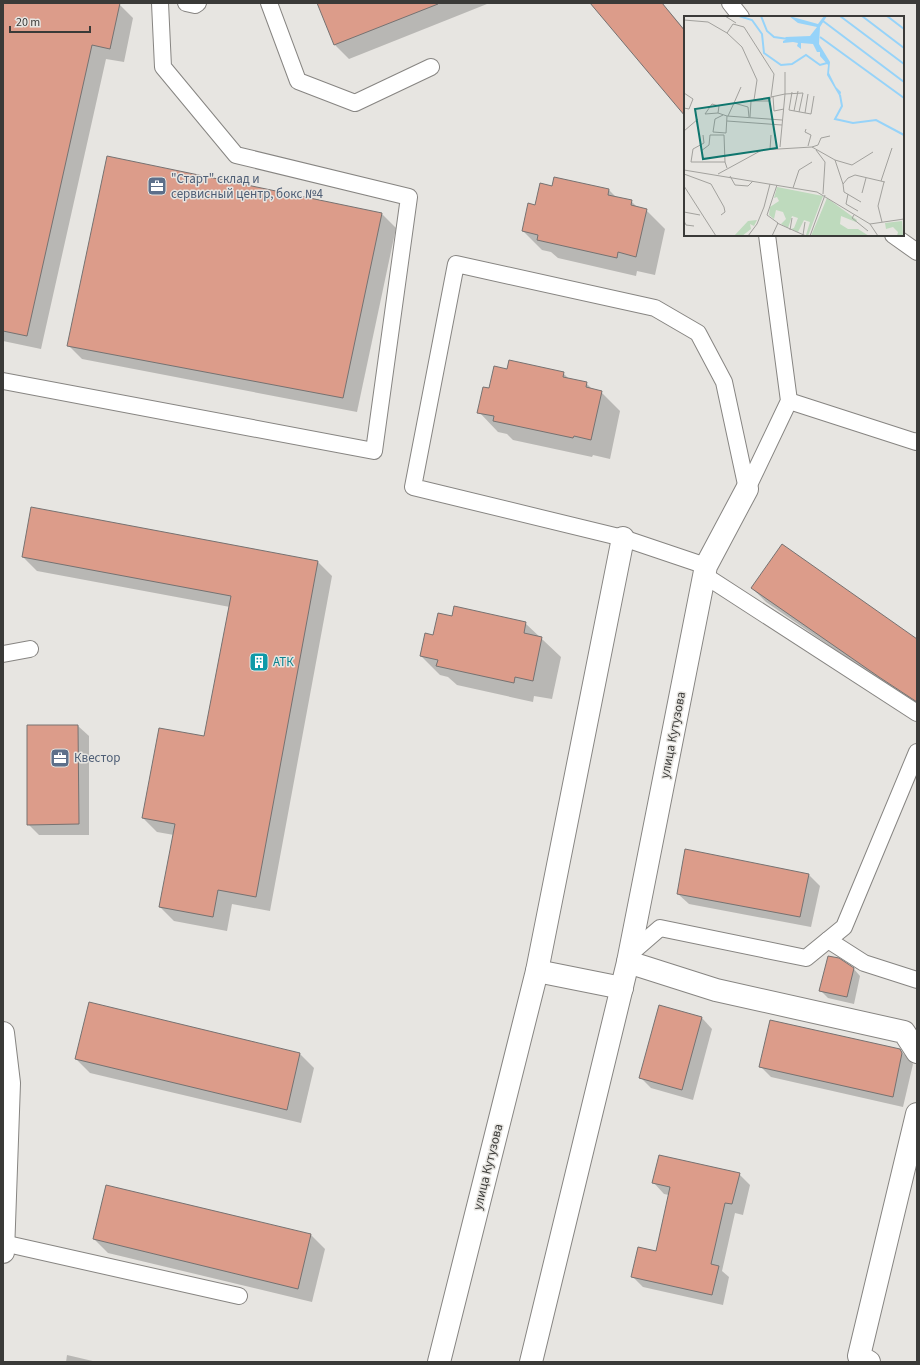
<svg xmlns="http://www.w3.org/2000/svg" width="920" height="1365" viewBox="0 0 920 1365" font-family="'Source Sans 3',sans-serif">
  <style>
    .shadow { fill: #0003 }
    .building { fill: #dc9c8a; stroke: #767271 }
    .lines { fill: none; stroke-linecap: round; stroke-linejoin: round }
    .service-casing { stroke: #878582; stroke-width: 18 }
    .minor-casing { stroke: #878582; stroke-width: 24 }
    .service { stroke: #fff; stroke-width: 16 }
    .minor { stroke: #fff; stroke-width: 22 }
    .labels { text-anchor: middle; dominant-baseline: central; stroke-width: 3; stroke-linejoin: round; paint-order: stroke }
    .service-label { font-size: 13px; fill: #4e5e75; stroke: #e7e5e1; text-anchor: start }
    .culture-label { font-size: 13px; fill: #0d838f; stroke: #e7e5e1; text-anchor: start }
    .street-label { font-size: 13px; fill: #3a3a38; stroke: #e7e5e1 }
    .inset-river { fill: none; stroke: #96d3f9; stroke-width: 2 }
    .inset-road { fill: none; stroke: #a2a19d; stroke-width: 1 }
    .view { fill: #0f766e; fill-opacity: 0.15; stroke: #0f766e; stroke-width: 2 }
    .inset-edge { fill: none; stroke: #3a3a38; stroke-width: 2 }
  </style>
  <rect width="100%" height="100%" fill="#e7e5e1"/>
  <!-- shadow -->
  <g class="shadow">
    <path d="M 3,3 L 113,3 L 119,4 L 133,18 L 124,62 L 106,59 L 41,349 L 3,341 Z"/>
    <path d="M 318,3 L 487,3 L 487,4 L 349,59 L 335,45 Z"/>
    <path d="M 591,3 L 662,3 L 685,30 L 685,113 Z"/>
    <path d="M 553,187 L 609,190 L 616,197 L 631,201 L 638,208 L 646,210 L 665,229 L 655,275 L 637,271 L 636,276 L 558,258 L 551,252 L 542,250 L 523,231 L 535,206 Z"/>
    <path d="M 382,214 L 396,228 L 357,412 L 82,359 L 68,345 Z"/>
    <path d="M 508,370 L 563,373 L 570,380 L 586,383 L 593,390 L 601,392 L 620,411 L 610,459 L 593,455 L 592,457 L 513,440 L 507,434 L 498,432 L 479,412 L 490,389 Z"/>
    <path d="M 32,508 L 318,562 L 332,576 L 270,911 L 232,904 L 227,931 L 174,921 L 160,907 L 174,835 L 157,832 L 143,818 L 205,738 L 230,607 L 37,571 L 23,557 Z"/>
    <path d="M 752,588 L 917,640 L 917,706 L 766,602 Z"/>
    <path d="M 452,617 L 525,623 L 561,657 L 552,699 L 534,696 L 533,702 L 457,685 L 448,677 L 440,675 L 421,656 L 434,636 Z"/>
    <path d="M 78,726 L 89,736 L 89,835 L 39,835 L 28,824 Z"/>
    <path d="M 685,850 L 809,875 L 820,886 L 811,927 L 689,904 L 678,894 Z"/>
    <path d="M 853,968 L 860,976 L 854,1004 L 828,998 L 820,990 Z"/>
    <path d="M 90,1003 L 300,1054 L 314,1068 L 301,1123 L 90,1073 L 76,1059 Z"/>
    <path d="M 702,1018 L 712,1029 L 693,1100 L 651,1088 L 640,1077 Z"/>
    <path d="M 900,1050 L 913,1064 L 903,1107 L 771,1077 L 760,1066 Z"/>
    <path d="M 739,1174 L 750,1185 L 743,1215 L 735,1213 L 722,1271 L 729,1277 L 723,1305 L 643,1287 L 632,1276 L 656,1252 L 669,1195 L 664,1194 L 654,1183 Z"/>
    <path d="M 106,1186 L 311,1235 L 325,1249 L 312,1302 L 108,1253 L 94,1239 Z"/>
    <path d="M 67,1355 L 97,1362 L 66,1362 Z"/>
  </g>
  <!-- building -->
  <g class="building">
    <path d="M 3,3 L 120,3 L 110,49 L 92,45 L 27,336 L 3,331 Z"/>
    <path d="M 317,3 L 437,3 L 438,4 L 334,45 Z"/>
    <path d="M 590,3 L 662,3 L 685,31 L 685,116 Z"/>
    <path d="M 107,156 L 382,213 L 343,398 L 67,346 Z"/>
    <path d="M 554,177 L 609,189 L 608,195 L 632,200 L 631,205 L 647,209 L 636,257 L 618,252 L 617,258 L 537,240 L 538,235 L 522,231 L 528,203 L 535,205 L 540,183 L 552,186 Z"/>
    <path d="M 509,360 L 564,372 L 563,377 L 587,382 L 586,387 L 602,391 L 591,440 L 574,436 L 573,438 L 493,421 L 494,416 L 477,413 L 483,387 L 489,388 L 494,366 L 507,369 Z"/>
    <path d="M 31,507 L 318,561 L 256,897 L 218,890 L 213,917 L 159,907 L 175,824 L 142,818 L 159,728 L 204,736 L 231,596 L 22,557 Z"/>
    <path d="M 782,544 L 917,639 L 917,702 L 879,677 L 751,588 Z"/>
    <path d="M 454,606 L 526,622 L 524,633 L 542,637 L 533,681 L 515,677 L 514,683 L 436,666 L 438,660 L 420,656 L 425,633 L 433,635 L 438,613 L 452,616 Z"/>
    <path d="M 27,725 L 78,725 L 79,824 L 27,825 Z"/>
    <path d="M 685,849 L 809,874 L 800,917 L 677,894 Z"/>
    <path d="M 828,956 L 839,958 L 854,968 L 847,997 L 819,991 Z"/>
    <path d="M 89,1002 L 300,1053 L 287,1110 L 75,1059 Z"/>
    <path d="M 659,1005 L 702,1017 L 682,1090 L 639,1078 Z"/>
    <path d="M 770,1020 L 900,1049 L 902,1053 L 893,1097 L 759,1067 Z"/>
    <path d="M 659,1155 L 740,1173 L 732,1204 L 725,1203 L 711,1264 L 719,1266 L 712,1295 L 631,1277 L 638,1247 L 656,1251 L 670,1187 L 652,1183 Z"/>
    <path d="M 106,1185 L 311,1234 L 298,1289 L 93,1239 Z"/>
  </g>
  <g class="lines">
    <!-- service casing -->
    <g class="service-casing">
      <g id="service">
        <path d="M 186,3 L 195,5 L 198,3"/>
        <path d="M 269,3 L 298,81 L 355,103 L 431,67"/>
        <path d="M 730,3 L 741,17"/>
        <path d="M 893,235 L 917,252"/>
        <path d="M 3,381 L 374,451 L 409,197 L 236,155 L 163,67 L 160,3"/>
        <path d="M 789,401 L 916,442 L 917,441"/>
        <path d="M 747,489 L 789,401 L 767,235"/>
        <path d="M 706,566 L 623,538 L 413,487 L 456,264 L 655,308 L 698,333 L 724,382 L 747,489"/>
        <path d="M 704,575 L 917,713"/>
        <path d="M 3,654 L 30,649"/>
        <path d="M 828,940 L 864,963 L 917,980"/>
        <path d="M 630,954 L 660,928 L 806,958 L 844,927 L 917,752"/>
        <path d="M 3,1243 L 239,1296"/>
      </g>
    </g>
    <!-- minor casing -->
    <g class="minor-casing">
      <g id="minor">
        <path d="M 628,962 L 716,990 L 904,1032 L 917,1052"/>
        <path d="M 537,971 L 622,988"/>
        <path d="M 3,1033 L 9,1083 L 3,1252"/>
        <path d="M 439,1362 L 537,971 L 623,538"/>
        <path d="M 531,1362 L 628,962 L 706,566 L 747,489"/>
        <path d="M 869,1362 L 859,1356 L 917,1114"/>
      </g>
    </g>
    <!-- service -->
    <use href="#service" class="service"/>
    <!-- minor -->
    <use href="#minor" class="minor"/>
  </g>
  <!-- icons -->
  <defs>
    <g id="office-square" transform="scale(1)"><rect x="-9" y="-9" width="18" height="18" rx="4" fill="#5c6f8a" stroke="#e7e5e1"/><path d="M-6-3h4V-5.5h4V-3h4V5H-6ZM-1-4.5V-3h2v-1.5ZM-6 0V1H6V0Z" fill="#fff"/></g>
    <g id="building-square" transform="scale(1)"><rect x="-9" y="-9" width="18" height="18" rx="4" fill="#0f9aa8" stroke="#e7e5e1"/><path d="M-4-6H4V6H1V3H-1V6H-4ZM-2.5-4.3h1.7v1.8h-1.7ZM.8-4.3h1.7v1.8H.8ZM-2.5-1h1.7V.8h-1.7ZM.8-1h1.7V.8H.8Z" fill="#fff"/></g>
  </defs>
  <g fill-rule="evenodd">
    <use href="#office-square" x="157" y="186"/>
    <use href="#building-square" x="259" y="662"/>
    <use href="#office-square" x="60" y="758"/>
  </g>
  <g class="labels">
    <!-- service labels -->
    <g class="service-label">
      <text x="171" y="179">"Старт" склад и<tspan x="171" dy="15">сервисный центр, бокс №4</tspan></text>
      <text x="74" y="758">Квестор</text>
    </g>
    <!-- culture labels -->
    <g class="culture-label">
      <text x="273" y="662">АТК</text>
    </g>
    <!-- street labels -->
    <g class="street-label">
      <text transform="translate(673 735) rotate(-79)">улица Кутузова</text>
      <text transform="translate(488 1167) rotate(-76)">улица Кутузова</text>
    </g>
  </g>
  <!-- overview -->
  <g transform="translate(684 16)">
    <rect width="220" height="220" fill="#e7e5e1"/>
    <path d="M 93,171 L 139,180 L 124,220 L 122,219 L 126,206 L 120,204 L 114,216 L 107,213 L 110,212 L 114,202 L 108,200 L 104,212 L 97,208 L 102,203 L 99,196 L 92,194 L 90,203 L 85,199 L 86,191 L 95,185 L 93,181 L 90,182 ZM 143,182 L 173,204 L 172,206 L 157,200 L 156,208 L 164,213 L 174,213 L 185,220 L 127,220 ZM 73,204 L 70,210 L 66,208 L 67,213 L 58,220 L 50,220 L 64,205 ZM 218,205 L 219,220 L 213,220 L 214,216 L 209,211 L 202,213 L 201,207 Z" fill="#bedabd"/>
    <path d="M 105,0 L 134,8 L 140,0 L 143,0 L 136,11 L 135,28 L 146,46 L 145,57 L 152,71 L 157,76 L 156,81 L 143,59 L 144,49 L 136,40 L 136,36 L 133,36 L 129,28 L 117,27 L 117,33 L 113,30 L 114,27 L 109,26 L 99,27 L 99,25 L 103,23 L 101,21 L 126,20 L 133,11 L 114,7 Z" fill="#96d3f9"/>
    <path class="inset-river" d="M 55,0 L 68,4 L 78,18 L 80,37 L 97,49 L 108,48 L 122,39 L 136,49 L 143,47M 77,0 L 83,15 L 90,21 L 104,23M 156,0 L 220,48M 178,0 L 220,32M 203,0 L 220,13M 139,5 L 220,66M 136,21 L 220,82M 156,79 L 158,90 L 151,103 L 169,107 L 192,104 L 220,119"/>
    <path class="inset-road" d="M 41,0 L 52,7M 0,4 L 24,6 L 43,17 L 58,31 L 73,64 L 70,84M 43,17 L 49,8 L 60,11 L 90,58 L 87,81 L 101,78 L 96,131M 101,56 L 101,78 L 119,77 L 115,96M 108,76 L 105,94 L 127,98 L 130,80M 0,77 L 9,83 L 5,93 L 0,92 L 0,95M 89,80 L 90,95 L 100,93M 50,87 L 57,71M 110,95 L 114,75M 34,97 L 35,90 L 28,88 L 21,98 L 34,97 L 43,100 L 98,104M 121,97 L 124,78M 39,99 L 31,103 L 29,116 L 42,117 L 43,100M 44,100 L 50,87 L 64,91 L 65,101M 66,101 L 67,85 L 85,85 L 87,81M 43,105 L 98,109M 122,113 L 121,116 L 127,119 L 124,130M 0,115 L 14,103M 19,119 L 20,127 L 9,133 L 7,146 L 41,146 L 43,152M 128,131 L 134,129 L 137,122 L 146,120M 86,133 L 87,119M 132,134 L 141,146 L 139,178M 17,135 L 25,129 L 26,119 L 40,119 L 41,146M 151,144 L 159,168M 0,154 L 133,176 L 186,208 L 194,220M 0,158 L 27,168 L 40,191 L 41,196 L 37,199M 34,158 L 78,134 L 128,131 L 151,144 L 168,149 L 189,136M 46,160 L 51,169 L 64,170 L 69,165M 197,165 L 208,132M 0,170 L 32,220M 109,172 L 115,154 L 128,146M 178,177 L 182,162M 164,178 L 162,188 L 174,195M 177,186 L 160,176 L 159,168 L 164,162 L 171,159 L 201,166M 0,196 L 16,199M 170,199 L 168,202 L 184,215M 0,205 L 2,209 L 10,210M 198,206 L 194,190 L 200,166M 93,207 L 122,220M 186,208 L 220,203M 106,214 L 108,202M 119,219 L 121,206M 64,220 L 73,208 L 80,191 L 86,168M 88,220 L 94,207 L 83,199 L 93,169M 126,220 L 141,179"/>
    <path class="view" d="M 85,82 L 93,132 L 19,143 L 11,93 Z"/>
    <rect width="220" height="220" class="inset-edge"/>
  </g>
  <!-- border -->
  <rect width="920" height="1365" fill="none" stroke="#3a3a38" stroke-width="8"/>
  <!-- scale -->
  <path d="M10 26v6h80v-6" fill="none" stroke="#3a3a38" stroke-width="2"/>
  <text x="16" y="26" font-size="12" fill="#3a3a38" stroke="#e7e5e1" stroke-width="3" paint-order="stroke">20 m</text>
</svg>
